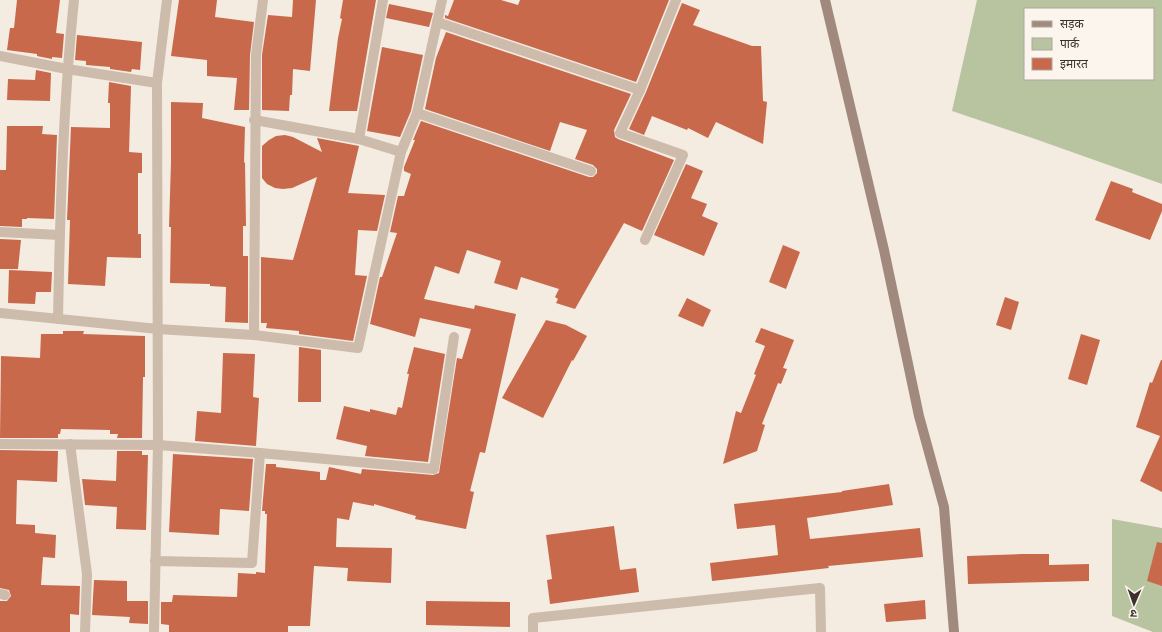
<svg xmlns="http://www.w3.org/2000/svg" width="1162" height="632" viewBox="0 0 1162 632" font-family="'Varela Round','Noto Sans Devanagari',sans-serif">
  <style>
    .green { fill: #b8c4a0; fill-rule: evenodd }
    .building { fill: #c8694b }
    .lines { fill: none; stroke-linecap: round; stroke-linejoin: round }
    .street { stroke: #cdbbac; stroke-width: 10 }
    .secondary { stroke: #a18a7d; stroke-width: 10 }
  </style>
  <rect width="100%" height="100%" fill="#f4ebe1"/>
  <!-- green -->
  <g class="green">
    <path d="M 977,0 L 1162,0 L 1162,184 L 1038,140 L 952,111 ZM 1025,9 L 1153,9 L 1153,79 L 1025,79 Z"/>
    <path d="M 1112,519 L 1162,528 L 1162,632 L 1153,632 L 1112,616 Z"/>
  </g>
  <!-- building -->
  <g class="building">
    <path d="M 17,0 L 60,0 L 56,33 L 64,34 L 62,58 L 52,57 L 52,59 L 37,56 L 37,54 L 7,50 L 10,28 L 14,28 Z"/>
    <path d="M 179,0 L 217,0 L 215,17 L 254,22 L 250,55 L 249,110 L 234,110 L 237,78 L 207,76 L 207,60 L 171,56 Z"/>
    <path d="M 293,0 L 316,0 L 310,71 L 293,69 L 292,95 L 290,95 L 289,111 L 262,110 L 262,55 L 268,15 L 292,17 Z"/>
    <path d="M 343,0 L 376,0 L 357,111 L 329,111 L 338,38 L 342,19 L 340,18 Z"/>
    <path d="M 454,0 L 501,0 L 518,5 L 520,0 L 669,0 L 636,82 L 445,18 L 445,15 L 448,16 Z"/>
    <path d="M 682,3 L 700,10 L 693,25 L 752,46 L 761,46 L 763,101 L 767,102 L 763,144 L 716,122 L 708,138 L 688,128 L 687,130 L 652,116 L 644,135 L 629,129 L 646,92 Z"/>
    <path d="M 389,4 L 433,13 L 429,27 L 386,18 Z"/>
    <path d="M 446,32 L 631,94 L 614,130 L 615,137 L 618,139 L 674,160 L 642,231 L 624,223 L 575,309 L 556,303 L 558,299 L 555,297 L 559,289 L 521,277 L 517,290 L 494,283 L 501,261 L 467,250 L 459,274 L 435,266 L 424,299 L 474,309 L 475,305 L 516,314 L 485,453 L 480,452 L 470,491 L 474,492 L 466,529 L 415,519 L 416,516 L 374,504 L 374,506 L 353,502 L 349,520 L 337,518 L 336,547 L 392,548 L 391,583 L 347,581 L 348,568 L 314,566 L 310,626 L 288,626 L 288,632 L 169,632 L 169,625 L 161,624 L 161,602 L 172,602 L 173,595 L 237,597 L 238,573 L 256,574 L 256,572 L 265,573 L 267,514 L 265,514 L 265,511 L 262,511 L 266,464 L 276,464 L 276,467 L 320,472 L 320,480 L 326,480 L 329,467 L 361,474 L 362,469 L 433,475 L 439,473 L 457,358 L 462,359 L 471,329 L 420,318 L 415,337 L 370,324 L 380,277 L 382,277 L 397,233 L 390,232 L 398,196 L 404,196 L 411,174 L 404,171 L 404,167 L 415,140 L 413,140 L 421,121 L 589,177 L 593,177 L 597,173 L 597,169 L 593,165 L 575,159 L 587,130 L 560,122 L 550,151 L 425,109 L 436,58 Z"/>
    <path d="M 77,35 L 142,42 L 140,70 L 132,69 L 131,72 L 110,69 L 110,67 L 86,65 L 86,61 L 75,60 Z"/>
    <path d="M 382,47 L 423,55 L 411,111 L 400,137 L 367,131 Z"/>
    <path d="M 36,70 L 51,73 L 50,101 L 7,100 L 8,79 L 35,80 Z"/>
    <path d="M 109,82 L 131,86 L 129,152 L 142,153 L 142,173 L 138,173 L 138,234 L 141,234 L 141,258 L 107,257 L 105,286 L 68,284 L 70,220 L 67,220 L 71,127 L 110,128 L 110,103 L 108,103 Z"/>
    <path d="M 171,102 L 203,103 L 202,118 L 245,127 L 244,163 L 245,162 L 246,226 L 243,226 L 243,256 L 248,256 L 248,323 L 225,322 L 226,287 L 210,286 L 210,284 L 170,283 L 171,227 L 169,227 L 171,162 Z"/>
    <path d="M 7,126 L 43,126 L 42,134 L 57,135 L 54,219 L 27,218 L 27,219 L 22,219 L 22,227 L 0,226 L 0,170 L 6,170 Z"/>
    <path d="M 285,135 L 293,137 L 322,152 L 317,138 L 359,146 L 348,193 L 385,195 L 377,231 L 358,230 L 355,275 L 367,276 L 353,341 L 299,334 L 299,331 L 266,328 L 267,323 L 261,323 L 261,257 L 293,260 L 317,177 L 292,188 L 283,189 L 275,188 L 267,184 L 262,178 L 262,146 L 269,140 L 276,136 Z"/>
    <path d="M 686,164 L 703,171 L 691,198 L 707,204 L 702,216 L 718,223 L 704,256 L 654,235 Z"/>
    <path d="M 1111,181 L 1133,189 L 1132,192 L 1162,204 L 1162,211 L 1150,240 L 1095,220 Z"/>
    <path d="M 0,239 L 21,240 L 18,269 L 0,269 Z"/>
    <path d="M 783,245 L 800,252 L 786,289 L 769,282 Z"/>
    <path d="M 9,270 L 52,272 L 51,292 L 36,292 L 35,304 L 8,303 Z"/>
    <path d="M 1005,297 L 1019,302 L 1011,330 L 996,325 Z"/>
    <path d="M 687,298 L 711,310 L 703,327 L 678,316 Z"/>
    <path d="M 546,320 L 566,325 L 587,336 L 573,361 L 572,360 L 543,418 L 502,398 Z"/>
    <path d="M 761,328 L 794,340 L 783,368 L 787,369 L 781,384 L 778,383 L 762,424 L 765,425 L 757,451 L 723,464 L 736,411 L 741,413 L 756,375 L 754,374 L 765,346 L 755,342 Z"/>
    <path d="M 63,331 L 84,331 L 83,334 L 145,336 L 145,377 L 143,377 L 142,438 L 117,438 L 118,434 L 110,434 L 110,430 L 61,429 L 60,434 L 58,434 L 58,438 L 0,438 L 1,356 L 40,358 L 41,334 L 63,334 Z"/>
    <path d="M 1081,334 L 1100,340 L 1087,385 L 1068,379 Z"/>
    <path d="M 299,347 L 321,350 L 321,402 L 298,402 Z"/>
    <path d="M 414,347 L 445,354 L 428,462 L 365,456 L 367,446 L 336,439 L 344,406 L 370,412 L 370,409 L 396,415 L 398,407 L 402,408 L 409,374 L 407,374 Z"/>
    <path d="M 223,353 L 255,354 L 253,397 L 259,398 L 256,446 L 195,441 L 197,411 L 221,413 Z"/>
    <path d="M 1161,360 L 1162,360 L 1162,492 L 1140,481 L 1160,436 L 1136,427 L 1150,382 L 1152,383 Z"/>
    <path d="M 0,450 L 58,451 L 57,482 L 17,480 L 16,524 L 35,525 L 35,533 L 56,535 L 55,558 L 43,557 L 41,585 L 80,586 L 79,615 L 70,614 L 70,632 L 0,632 L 0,601 L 7,601 L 11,596 L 9,590 L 0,588 Z"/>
    <path d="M 117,451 L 142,451 L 142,455 L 148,455 L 146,530 L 116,529 L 117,507 L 85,505 L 82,479 L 116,481 Z"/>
    <path d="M 173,454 L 253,459 L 249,511 L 220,509 L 219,535 L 169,532 Z"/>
    <path d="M 889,484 L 893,505 L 807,518 L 810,539 L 920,528 L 923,557 L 828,566 L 829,568 L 712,581 L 710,563 L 778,555 L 775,525 L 737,529 L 734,504 L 842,492 L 842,491 Z"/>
    <path d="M 614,526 L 620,570 L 636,568 L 639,592 L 550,604 L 547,580 L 552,579 L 546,535 Z"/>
    <path d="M 1157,542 L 1162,543 L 1162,586 L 1147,581 Z"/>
    <path d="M 1022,554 L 1049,554 L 1049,565 L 1089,564 L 1089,581 L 968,584 L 967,556 Z"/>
    <path d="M 94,580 L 127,581 L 127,601 L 148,601 L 148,624 L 129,623 L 130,617 L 92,615 Z"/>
    <path d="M 925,600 L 926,619 L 886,622 L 884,604 Z"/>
    <path d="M 426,601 L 510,602 L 510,627 L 426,625 Z"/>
  </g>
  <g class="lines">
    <!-- street -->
    <g class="street">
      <path d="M 437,22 L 640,90"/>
      <path d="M 0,56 L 67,69 L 157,83 L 158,445 L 154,632"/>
      <path d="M 157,83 L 167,0"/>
      <path d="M 417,113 L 591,171"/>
      <path d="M 254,120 L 359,139 L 401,152"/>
      <path d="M 359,139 L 383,0"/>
      <path d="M 0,232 L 60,235"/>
      <path d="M 645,240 L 683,155 L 620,133 L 640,90 L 676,0"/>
      <path d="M 0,313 L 158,329 L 254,335 L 358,348 L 401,152 L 417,113 L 442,0"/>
      <path d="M 58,319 C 60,213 63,106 74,0"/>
      <path d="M 254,335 L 256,55 L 263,0"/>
      <path d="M 0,444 L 158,445 L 260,453 L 434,469 L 454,337"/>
      <path d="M 70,444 L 87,574 L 85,632"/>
      <path d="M 155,561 L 252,563 L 260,453"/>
      <path d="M 0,594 L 5,595"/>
      <path d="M 533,632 L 533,618 L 820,588 L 821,632"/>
    </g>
    <!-- secondary -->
    <path class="secondary" d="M 825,0 L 884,250 L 919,416 L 944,507 L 954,632"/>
  </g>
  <!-- legend -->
  <rect x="1024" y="8" width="130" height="72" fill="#fbf5ee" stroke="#aea6a0"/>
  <rect x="1032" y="21" width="20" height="6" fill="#a18a7d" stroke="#aea6a0"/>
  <text x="1060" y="28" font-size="12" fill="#3b302b">सड़क</text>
  <rect x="1032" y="38" width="20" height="12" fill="#b8c4a0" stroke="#aea6a0"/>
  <text x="1060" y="48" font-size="12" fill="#3b302b">पार्क</text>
  <rect x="1032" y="58" width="20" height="12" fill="#c8694b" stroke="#aea6a0"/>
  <text x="1060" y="68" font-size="12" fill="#3b302b">इमारत</text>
  <!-- north arrow -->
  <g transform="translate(1134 604) rotate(182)" stroke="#fbf5ee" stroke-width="3" paint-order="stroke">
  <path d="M0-3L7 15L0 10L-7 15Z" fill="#3b302b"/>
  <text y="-6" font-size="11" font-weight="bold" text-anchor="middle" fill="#3b302b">उ</text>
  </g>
</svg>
